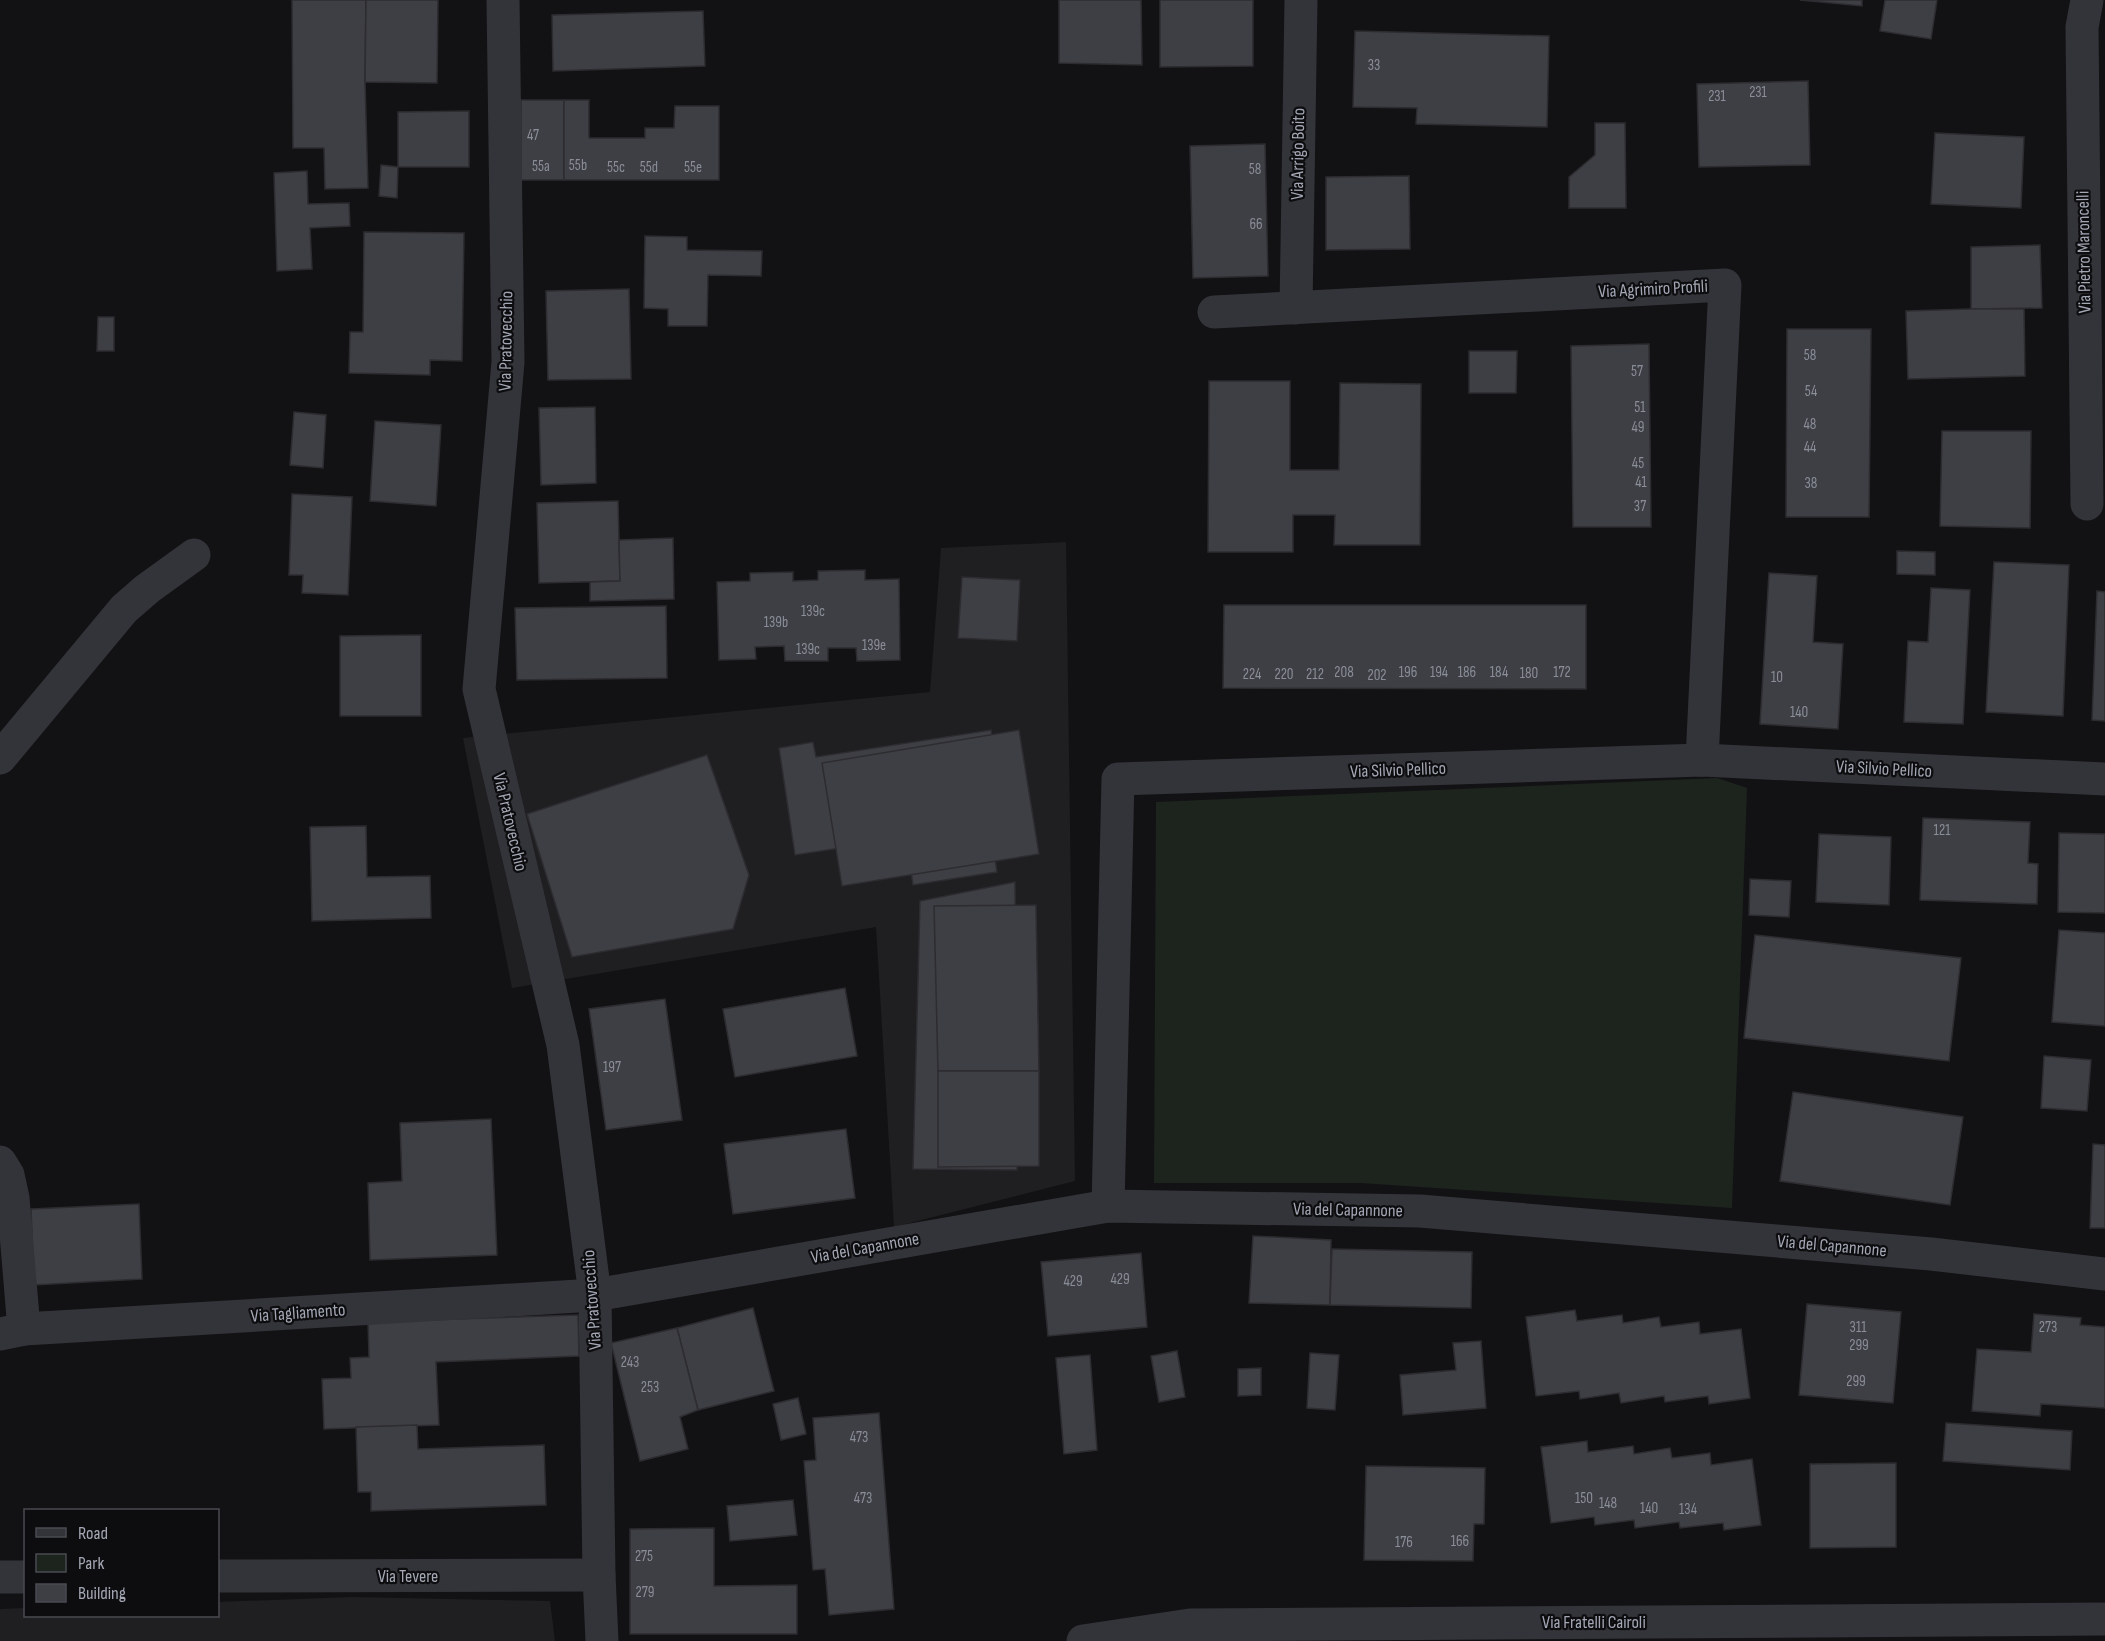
<svg xmlns="http://www.w3.org/2000/svg" width="2105" height="1641" viewBox="0 0 2105 1641" font-family="'Sofia Sans Condensed',sans-serif">
  <style>
    .built { fill: #1f1e21 }
    .green { fill: #1d241e }
    .building { fill: #3e3f44; stroke: #2d2c30; stroke-width: 1.5 }
    .lines { fill: none; stroke-linecap: round; stroke-linejoin: round }
    .minor { stroke: #333439; stroke-width: 33 }
    .labels { text-anchor: middle; dominant-baseline: central; stroke-width: 4.5; stroke-linejoin: round; paint-order: stroke }
    .number-label { font-size: 15px; fill: #8a8e99 }
    .street-label { font-size: 18px; fill: #a4a8b5; stroke: #0d0d0f }
  </style>
  <rect width="100%" height="100%" fill="#121214"/>
  <!-- built -->
  <g class="built">
    <path d="M 1066,542 L 1075,1181 L 894,1227 L 876,927 L 512,988 L 463,738 L 930,692 L 941,548 Z"/>
    <path d="M 352,1597 L 550,1601 L 555,1641 L 0,1641 L 0,1609 L 25,1608 L 26,1616 L 218,1616 L 218,1602 Z"/>
  </g>
  <!-- green -->
  <path class="green" d="M 1717,778 L 1747,788 L 1732,1208 L 1361,1183 L 1154,1183 L 1156,802 Z"/>
  <!-- building -->
  <g class="building">
    <path d="M 292,0 L 366,0 L 365,82 L 368,188 L 325,189 L 324,148 L 293,148 Z"/>
    <path d="M 366,0 L 438,0 L 437,83 L 365,82 Z"/>
    <path d="M 1059,0 L 1141,0 L 1142,65 L 1059,63 Z"/>
    <path d="M 1160,0 L 1253,0 L 1253,66 L 1160,67 Z"/>
    <path d="M 1800,0 L 1862,0 L 1862,6 Z"/>
    <path d="M 1885,0 L 1937,0 L 1931,39 L 1880,31 Z"/>
    <path d="M 703,11 L 705,66 L 553,71 L 552,15 Z"/>
    <path d="M 1355,31 L 1549,36 L 1547,127 L 1416,124 L 1417,108 L 1353,107 Z"/>
    <path d="M 1808,81 L 1810,165 L 1699,167 L 1697,84 Z"/>
    <rect x="521" y="100" width="43" height="80"/>
    <path d="M 564,100 L 589,100 L 589,138 L 645,138 L 645,128 L 674,128 L 675,106 L 719,106 L 719,180 L 564,180 Z"/>
    <path d="M 469,111 L 469,167 L 398,167 L 398,112 Z"/>
    <path d="M 1595,123 L 1625,123 L 1626,208 L 1569,208 L 1569,177 L 1595,155 Z"/>
    <path d="M 1935,133 L 2024,137 L 2021,208 L 1931,204 Z"/>
    <path d="M 1265,144 L 1268,276 L 1193,278 L 1190,146 Z"/>
    <path d="M 381,165 L 398,167 L 397,198 L 379,196 Z"/>
    <path d="M 307,171 L 308,204 L 349,203 L 350,226 L 310,228 L 312,269 L 277,271 L 274,173 Z"/>
    <path d="M 1409,176 L 1410,249 L 1326,250 L 1326,177 Z"/>
    <path d="M 364,232 L 464,233 L 462,361 L 430,360 L 430,375 L 349,373 L 350,332 L 363,332 Z"/>
    <path d="M 645,236 L 687,237 L 687,250 L 762,251 L 761,276 L 708,275 L 707,326 L 668,326 L 668,309 L 644,308 Z"/>
    <path d="M 2040,245 L 2042,308 L 1971,309 L 1971,247 Z"/>
    <path d="M 629,289 L 631,379 L 548,380 L 546,291 Z"/>
    <path d="M 1971,309 L 2024,309 L 2025,376 L 1908,379 L 1906,311 Z"/>
    <path d="M 98,317 L 114,317 L 114,351 L 97,351 Z"/>
    <path d="M 1787,329 L 1871,329 L 1869,517 L 1786,517 Z"/>
    <path d="M 1649,344 L 1651,527 L 1573,527 L 1571,346 Z"/>
    <path d="M 1469,351 L 1517,351 L 1516,393 L 1469,393 Z"/>
    <path d="M 1209,381 L 1290,381 L 1290,470 L 1339,470 L 1340,383 L 1421,384 L 1420,545 L 1334,545 L 1335,515 L 1293,515 L 1293,552 L 1208,552 Z"/>
    <path d="M 595,407 L 596,483 L 541,485 L 539,408 Z"/>
    <path d="M 294,412 L 326,415 L 323,468 L 290,465 Z"/>
    <path d="M 375,421 L 441,425 L 436,506 L 370,501 Z"/>
    <path d="M 1942,431 L 2031,431 L 2030,528 L 1940,526 Z"/>
    <path d="M 292,494 L 352,497 L 348,595 L 302,593 L 303,575 L 289,575 Z"/>
    <path d="M 618,501 L 620,581 L 539,583 L 537,503 Z"/>
    <path d="M 673,538 L 674,599 L 590,601 L 590,582 L 620,581 L 619,540 Z"/>
    <path d="M 1897,551 L 1935,552 L 1935,575 L 1897,574 Z"/>
    <path d="M 1994,562 L 2069,565 L 2063,716 L 1986,712 Z"/>
    <path d="M 865,570 L 865,580 L 899,579 L 900,660 L 857,661 L 856,648 L 828,648 L 828,661 L 785,661 L 784,646 L 755,647 L 756,659 L 719,660 L 717,582 L 750,581 L 750,573 L 793,572 L 793,581 L 818,580 L 818,571 Z"/>
    <path d="M 1769,573 L 1817,576 L 1813,642 L 1843,644 L 1838,729 L 1760,724 Z"/>
    <path d="M 962,577 L 1020,580 L 1017,641 L 958,638 Z"/>
    <path d="M 1931,588 L 1970,590 L 1963,724 L 1904,722 L 1908,641 L 1928,642 Z"/>
    <path d="M 2097,591 L 2105,592 L 2105,721 L 2092,720 Z"/>
    <path d="M 1224,605 L 1586,605 L 1586,689 L 1223,688 Z"/>
    <path d="M 666,606 L 667,678 L 517,680 L 515,608 Z"/>
    <path d="M 421,635 L 421,716 L 340,716 L 340,636 Z"/>
    <path d="M 991,730 L 1008,837 L 992,839 L 997,872 L 913,885 L 906,838 L 795,855 L 779,748 L 813,742 L 816,757 Z"/>
    <path d="M 1019,730 L 1039,854 L 842,886 L 822,763 Z"/>
    <path d="M 707,755 L 749,875 L 733,929 L 572,957 L 527,814 Z"/>
    <path d="M 1923,818 L 2030,822 L 2028,863 L 2038,864 L 2037,904 L 1920,900 Z"/>
    <path d="M 366,826 L 367,877 L 430,876 L 431,918 L 312,921 L 310,827 Z"/>
    <path d="M 2059,833 L 2105,834 L 2105,913 L 2058,912 Z"/>
    <path d="M 1819,834 L 1891,837 L 1889,905 L 1816,902 Z"/>
    <path d="M 1750,879 L 1791,881 L 1789,917 L 1749,915 Z"/>
    <path d="M 1015,882 L 1017,1170 L 913,1169 L 920,901 Z"/>
    <path d="M 1036,905 L 1039,1071 L 938,1071 L 934,906 Z"/>
    <path d="M 2059,930 L 2105,933 L 2105,1026 L 2052,1022 Z"/>
    <path d="M 1755,935 L 1961,958 L 1949,1061 L 1744,1038 Z"/>
    <path d="M 845,988 L 857,1056 L 735,1077 L 723,1009 Z"/>
    <path d="M 665,999 L 682,1120 L 606,1130 L 589,1009 Z"/>
    <path d="M 2044,1056 L 2091,1060 L 2087,1111 L 2041,1108 Z"/>
    <path d="M 938,1071 L 1039,1071 L 1039,1166 L 938,1167 Z"/>
    <path d="M 1793,1092 L 1963,1117 L 1950,1205 L 1780,1181 Z"/>
    <path d="M 491,1119 L 497,1255 L 370,1260 L 368,1183 L 402,1181 L 400,1123 Z"/>
    <path d="M 846,1129 L 855,1198 L 733,1214 L 724,1144 Z"/>
    <path d="M 2093,1144 L 2105,1145 L 2105,1228 L 2090,1228 Z"/>
    <path d="M 139,1204 L 142,1279 L 34,1285 L 31,1209 Z"/>
    <path d="M 1253,1236 L 1331,1240 L 1330,1305 L 1249,1303 Z"/>
    <path d="M 1332,1249 L 1472,1252 L 1471,1308 L 1330,1305 Z"/>
    <path d="M 1141,1253 L 1147,1327 L 1048,1336 L 1041,1262 Z"/>
    <path d="M 1807,1304 L 1901,1312 L 1893,1403 L 1799,1395 Z"/>
    <path d="M 753,1308 L 774,1391 L 698,1410 L 677,1328 Z"/>
    <path d="M 1575,1310 L 1577,1321 L 1622,1315 L 1623,1323 L 1659,1317 L 1661,1327 L 1699,1322 L 1700,1334 L 1741,1329 L 1750,1398 L 1709,1404 L 1708,1396 L 1665,1402 L 1664,1396 L 1621,1403 L 1619,1393 L 1580,1399 L 1579,1391 L 1536,1396 L 1526,1317 Z"/>
    <path d="M 2034,1314 L 2081,1318 L 2080,1325 L 2105,1327 L 2105,1408 L 2041,1404 L 2040,1416 L 1972,1411 L 1977,1349 L 2031,1352 Z"/>
    <path d="M 578,1315 L 579,1356 L 436,1362 L 439,1425 L 324,1429 L 322,1379 L 351,1378 L 350,1358 L 369,1357 L 368,1322 Z"/>
    <path d="M 677,1328 L 698,1410 L 680,1417 L 688,1449 L 640,1461 L 611,1343 Z"/>
    <path d="M 1481,1341 L 1486,1408 L 1403,1415 L 1400,1375 L 1456,1370 L 1453,1343 Z"/>
    <path d="M 1177,1351 L 1185,1397 L 1159,1402 L 1151,1356 Z"/>
    <path d="M 1310,1353 L 1339,1355 L 1335,1410 L 1307,1408 Z"/>
    <path d="M 1090,1355 L 1097,1450 L 1064,1454 L 1056,1358 Z"/>
    <path d="M 1261,1368 L 1261,1395 L 1238,1396 L 1238,1369 Z"/>
    <path d="M 798,1398 L 806,1434 L 781,1440 L 773,1404 Z"/>
    <path d="M 879,1413 L 894,1609 L 829,1615 L 825,1569 L 813,1570 L 804,1461 L 816,1460 L 813,1418 Z"/>
    <path d="M 1946,1423 L 2072,1431 L 2070,1470 L 1943,1461 Z"/>
    <path d="M 417,1425 L 418,1449 L 544,1445 L 546,1505 L 371,1511 L 371,1492 L 358,1492 L 356,1427 Z"/>
    <path d="M 1587,1441 L 1588,1452 L 1633,1446 L 1634,1454 L 1670,1448 L 1672,1458 L 1710,1453 L 1711,1465 L 1752,1459 L 1761,1525 L 1724,1530 L 1723,1523 L 1680,1528 L 1679,1522 L 1635,1528 L 1634,1520 L 1595,1525 L 1594,1517 L 1551,1523 L 1541,1447 Z"/>
    <path d="M 1896,1463 L 1896,1547 L 1810,1548 L 1810,1464 Z"/>
    <path d="M 1366,1466 L 1485,1468 L 1484,1524 L 1474,1524 L 1473,1561 L 1364,1560 Z"/>
    <path d="M 793,1500 L 797,1535 L 730,1541 L 727,1506 Z"/>
    <path d="M 714,1528 L 714,1586 L 797,1585 L 797,1634 L 630,1634 L 630,1529 Z"/>
  </g>
  <g class="lines">
    <!-- minor -->
    <g class="minor">
      <path d="M 503,0 L 508,362 L 479,689 L 563,1045 L 595,1295 L 599,1575 L 602,1641"/>
      <path d="M 1296,308 L 1301,0"/>
      <path d="M 1214,312 L 1725,285 L 1702,760"/>
      <path d="M 2087,504 L 2082,27 L 2087,0"/>
      <path d="M 0,758 L 124,609 L 147,589 L 194,555"/>
      <path d="M 0,1162 L 8,1175 L 13,1198 L 24,1329"/>
      <path d="M 1108,1206 L 1118,779 L 1702,760 L 2105,779"/>
      <path d="M 0,1334 L 24,1329 L 595,1295 L 1108,1206 L 1420,1211 L 1931,1254 L 2105,1274"/>
      <path d="M 218,1576 L 599,1575"/>
      <path d="M 0,1577 L 26,1577"/>
      <path d="M 1083,1641 L 1190,1625 L 2105,1619"/>
    </g>
  </g>
  <g class="labels">
    <!-- number labels -->
    <g class="number-label">
      <text x="1374" y="65">33</text>
      <text x="1758" y="92">231</text>
      <text x="1717" y="96">231</text>
      <text x="533" y="135">47</text>
      <text x="578" y="165">55b</text>
      <text x="541" y="166">55a</text>
      <text x="616" y="167">55c</text>
      <text x="649" y="167">55d</text>
      <text x="693" y="167">55e</text>
      <text x="1255" y="169">58</text>
      <text x="1256" y="224">66</text>
      <text x="1810" y="355">58</text>
      <text x="1637" y="371">57</text>
      <text x="1811" y="391">54</text>
      <text x="1640" y="407">51</text>
      <text x="1810" y="424">48</text>
      <text x="1638" y="427">49</text>
      <text x="1810" y="447">44</text>
      <text x="1638" y="463">45</text>
      <text x="1641" y="482">41</text>
      <text x="1811" y="483">38</text>
      <text x="1640" y="506">37</text>
      <text x="813" y="611">139c</text>
      <text x="776" y="622">139b</text>
      <text x="874" y="645">139e</text>
      <text x="808" y="649">139c</text>
      <text x="1344" y="672">208</text>
      <text x="1408" y="672">196</text>
      <text x="1439" y="672">194</text>
      <text x="1467" y="672">186</text>
      <text x="1499" y="672">184</text>
      <text x="1562" y="672">172</text>
      <text x="1529" y="673">180</text>
      <text x="1252" y="674">224</text>
      <text x="1284" y="674">220</text>
      <text x="1315" y="674">212</text>
      <text x="1377" y="675">202</text>
      <text x="1777" y="677">10</text>
      <text x="1799" y="712">140</text>
      <text x="1942" y="830">121</text>
      <text x="612" y="1067">197</text>
      <text x="1120" y="1279">429</text>
      <text x="1073" y="1281">429</text>
      <text x="1858" y="1327">311</text>
      <text x="2048" y="1327">273</text>
      <text x="1859" y="1345">299</text>
      <text x="630" y="1362">243</text>
      <text x="1856" y="1381">299</text>
      <text x="650" y="1387">253</text>
      <text x="859" y="1437">473</text>
      <text x="863" y="1498">473</text>
      <text x="1584" y="1498">150</text>
      <text x="1608" y="1503">148</text>
      <text x="1649" y="1508">140</text>
      <text x="1688" y="1509">134</text>
      <text x="1460" y="1541">166</text>
      <text x="1404" y="1542">176</text>
      <text x="644" y="1556">275</text>
      <text x="645" y="1592">279</text>
    </g>
    <!-- street labels -->
    <g class="street-label">
      <text transform="translate(1298 154) rotate(-89)">Via Arrigo Boito</text>
      <text transform="translate(2084 252) rotate(-91)">Via Pietro Maroncelli</text>
      <text transform="translate(1653 289) rotate(-3)">Via Agrimiro Profili</text>
      <text transform="translate(506 341) rotate(-89)">Via Pratovecchio</text>
      <text transform="translate(1884 769) rotate(3)">Via Silvio Pellico</text>
      <text transform="translate(1398 770) rotate(-2)">Via Silvio Pellico</text>
      <text transform="translate(510 822) rotate(77)">Via Pratovecchio</text>
      <text transform="translate(1348 1210) rotate(1)">Via del Capannone</text>
      <text transform="translate(1832 1246) rotate(5)">Via del Capannone</text>
      <text transform="translate(865 1248) rotate(-10)">Via del Capannone</text>
      <text transform="translate(592 1300) rotate(-94)">Via Pratovecchio</text>
      <text transform="translate(298 1313) rotate(-4)">Via Tagliamento</text>
      <text x="408" y="1576">Via Tevere</text>
      <text x="1594" y="1622">Via Fratelli Cairoli</text>
    </g>
  </g>
  <!-- legend -->
  <rect x="24" y="1509" width="195" height="108" fill="#0d0d0f" stroke="#494b51" stroke-width="1.5"/>
  <rect x="36" y="1528" width="30" height="9" fill="#333439" stroke="#494b51" stroke-width="1.5"/>
  <text x="78" y="1539" font-size="18" fill="#a4a8b5">Road</text>
  <rect x="36" y="1554" width="30" height="18" fill="#1d241e" stroke="#494b51" stroke-width="1.5"/>
  <text x="78" y="1569" font-size="18" fill="#a4a8b5">Park</text>
  <rect x="36" y="1584" width="30" height="18" fill="#3e3f44" stroke="#494b51" stroke-width="1.5"/>
  <text x="78" y="1599" font-size="18" fill="#a4a8b5">Building</text>
</svg>
